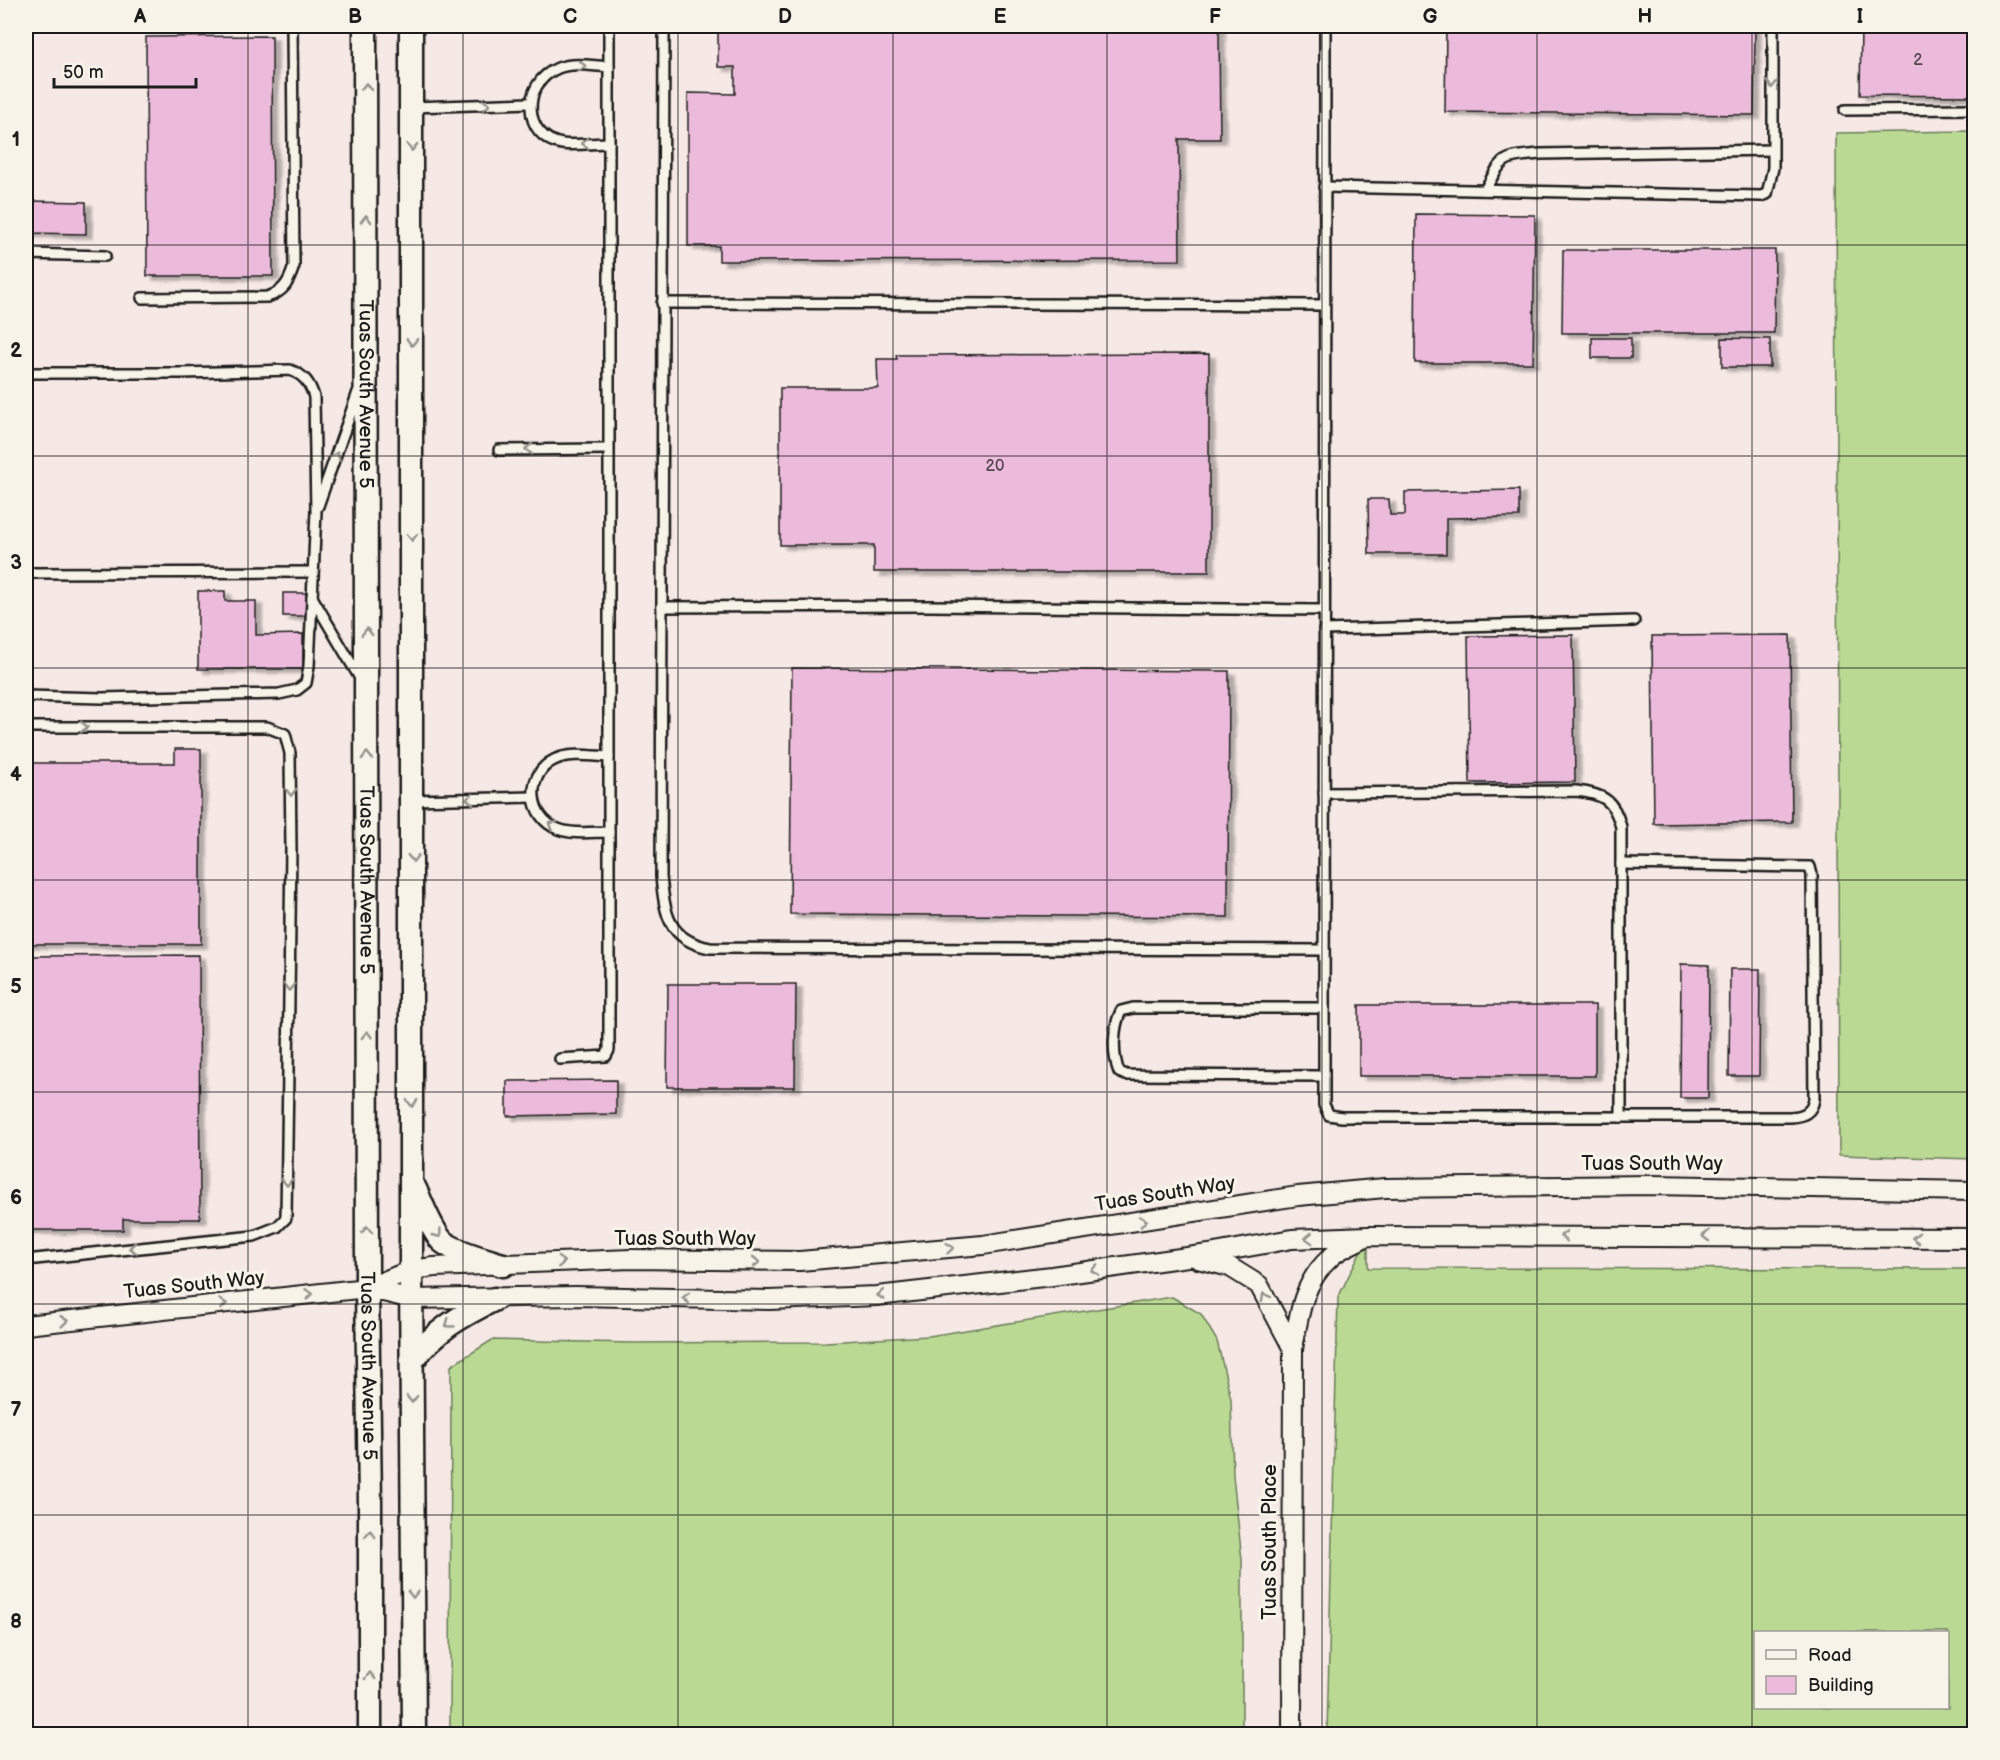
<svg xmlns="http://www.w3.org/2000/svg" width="2000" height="1760" viewBox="0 0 2000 1760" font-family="'Balsamiq Sans',sans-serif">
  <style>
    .grass { fill: #bada94; stroke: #6b7b58; stroke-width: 1.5; fill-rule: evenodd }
    .building { fill: #ecbbdb; stroke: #1c1c1c; stroke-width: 1.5; filter: url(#shadow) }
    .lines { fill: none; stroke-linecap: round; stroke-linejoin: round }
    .service-casing { stroke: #1c1c1c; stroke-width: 14 }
    .minor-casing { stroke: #1c1c1c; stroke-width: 22 }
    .tertiary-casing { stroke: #1c1c1c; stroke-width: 27 }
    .service { stroke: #f7f3e8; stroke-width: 9 }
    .minor { stroke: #f7f3e8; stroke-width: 18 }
    .tertiary { stroke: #f7f3e8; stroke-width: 22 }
    .oneway { stroke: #94928c }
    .grid { fill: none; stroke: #1c1c1c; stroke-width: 1.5; stroke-opacity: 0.55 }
    .labels { text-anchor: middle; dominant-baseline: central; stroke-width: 6; stroke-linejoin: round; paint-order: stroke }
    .number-label { font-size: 16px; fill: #50444c }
    .street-label { font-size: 20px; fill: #1c1c1c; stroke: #f7f3e8 }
    .neatline { fill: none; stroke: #1c1c1c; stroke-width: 2 }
    .grid-label { font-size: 20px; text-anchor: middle; font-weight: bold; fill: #1c1c1c }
  </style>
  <defs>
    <filter id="shadow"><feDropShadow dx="6" dy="4" stdDeviation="1.5" flood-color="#0004"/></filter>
  </defs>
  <rect width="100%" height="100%" fill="#f5e8e5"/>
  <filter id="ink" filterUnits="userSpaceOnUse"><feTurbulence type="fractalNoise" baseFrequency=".0167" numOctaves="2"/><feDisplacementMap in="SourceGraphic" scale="12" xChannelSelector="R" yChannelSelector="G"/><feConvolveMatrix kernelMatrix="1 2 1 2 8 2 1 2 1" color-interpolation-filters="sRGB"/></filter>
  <g filter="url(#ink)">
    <!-- grass -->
    <g class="grass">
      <path d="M 1974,131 L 1974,1159 L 1839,1155 L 1836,133 Z"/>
      <path d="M 1368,1236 L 1368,1268 L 1974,1269 L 1974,1734 L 1327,1734 L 1338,1298 ZM 1756,1632 L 1948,1632 L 1948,1708 L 1756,1708 Z"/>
      <path d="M 1172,1297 L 1201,1314 L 1217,1341 L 1231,1399 L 1233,1476 L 1242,1560 L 1242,1734 L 450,1734 L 451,1366 L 492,1340 L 633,1343 L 826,1342 L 929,1336 Z"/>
    </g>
    <!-- building -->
    <g class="building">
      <path d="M 718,26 L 1219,26 L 1220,139 L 1179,139 L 1180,260 L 719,261 L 719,246 L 688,246 L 688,93 L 735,94 L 735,67 L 718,67 Z"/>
      <path d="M 1446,26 L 1755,26 L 1754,115 L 1445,112 Z"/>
      <path d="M 1861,26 L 1974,26 L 1974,96 L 1860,95 Z"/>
      <path d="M 272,36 L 273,276 L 147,276 L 146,37 Z"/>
      <path d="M 26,201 L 86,202 L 86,234 L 26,233 Z"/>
      <path d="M 1416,214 L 1535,215 L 1533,363 L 1415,363 Z"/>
      <path d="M 1563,250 L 1775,250 L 1774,333 L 1562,333 Z"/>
      <rect x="1592" y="338" width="39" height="20"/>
      <path d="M 1722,338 L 1770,339 L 1770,367 L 1722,367 Z"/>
      <path d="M 1209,354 L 1209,572 L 874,572 L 874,545 L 780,545 L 780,388 L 878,388 L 877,359 L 897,359 L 896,355 Z"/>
      <path d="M 1519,490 L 1519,517 L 1446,518 L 1446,554 L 1369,554 L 1368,499 L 1389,499 L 1390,515 L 1405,515 L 1405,492 Z"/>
      <path d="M 198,591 L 225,591 L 225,601 L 256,601 L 256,635 L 303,634 L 303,669 L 198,669 Z"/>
      <rect x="283" y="593" width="24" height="23"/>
      <path d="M 1573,635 L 1575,782 L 1470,783 L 1468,636 Z"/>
      <path d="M 1790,635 L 1792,822 L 1654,824 L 1652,636 Z"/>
      <path d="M 792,668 L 1229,671 L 1228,917 L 790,914 Z"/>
      <path d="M 175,749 L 201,749 L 201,944 L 26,944 L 26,763 L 175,763 Z"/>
      <path d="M 199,955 L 200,1219 L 123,1219 L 123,1230 L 26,1230 L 26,956 Z"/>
      <path d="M 1681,964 L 1709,965 L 1708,1098 L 1680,1098 Z"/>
      <path d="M 1730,969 L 1760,969 L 1759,1076 L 1729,1076 Z"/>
      <path d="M 668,984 L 796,984 L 795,1087 L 667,1087 Z"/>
      <rect x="1359" y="1005" width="236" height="71"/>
      <path d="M 616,1080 L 616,1114 L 507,1116 L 507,1081 Z"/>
    </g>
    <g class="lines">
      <!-- service casing -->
      <g class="service-casing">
        <g id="service">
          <path d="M 664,26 L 661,877 C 665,914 668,940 710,948 L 1324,950"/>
          <path d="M 1325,26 L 1324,1095 L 1324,1105 L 1329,1115 L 1342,1117 L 1791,1117 C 1803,1116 1812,1113 1814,1099 L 1812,875 L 1810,867 L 1621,864"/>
          <path d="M 412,107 L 530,103"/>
          <path d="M 1845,110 L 1974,109"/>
          <path d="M 609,143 C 594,143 576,146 562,144 C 522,137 521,83 558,68 C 573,62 593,66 609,67"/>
          <path d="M 1324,187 L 1761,196 L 1767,194 L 1773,168 L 1773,26"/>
          <path d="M 1485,190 C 1504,155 1502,158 1541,154 L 1772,150"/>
          <path d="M 26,254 L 105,256"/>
          <path d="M 142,298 L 267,297 C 284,292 289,282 294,266 L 292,26"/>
          <path d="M 662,303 L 1324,305"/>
          <path d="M 26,373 L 183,373 L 290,370 C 304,375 310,383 314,397 L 316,511 L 309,666 L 306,683 L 297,690 L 279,694 L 102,698 L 26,696"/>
          <path d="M 499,450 L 608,449"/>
          <path d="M 318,506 L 358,392"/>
          <path d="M 26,573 L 313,572"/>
          <path d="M 312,597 L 361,680"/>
          <path d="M 662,607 L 929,606 L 1324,610"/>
          <path d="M 1324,630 L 1634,621"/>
          <path d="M 26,727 L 267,727 L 285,734 L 290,753 L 291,849 L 286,1218 L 277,1227 L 254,1236 L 26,1260"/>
          <path d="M 1324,793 L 1576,791 C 1604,794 1614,800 1621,827 L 1621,1117"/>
          <path d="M 412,800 L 533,797"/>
          <path d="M 609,832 C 593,832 573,835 558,829 C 528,818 525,774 554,760 C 569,752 592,756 609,757"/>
          <path d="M 1324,1008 L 1133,1008 L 1121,1011 C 1113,1027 1112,1054 1119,1072 L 1126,1075 L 1324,1076"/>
          <path d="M 560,1059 L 606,1056 L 609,1050 L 609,26"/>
        </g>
      </g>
      <!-- minor casing -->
      <g class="minor-casing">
        <g id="minor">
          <path d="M 1198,1259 L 1230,1267 L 1259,1285 L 1293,1349"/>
          <path d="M 367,1288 L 412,1299 L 576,1296 L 769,1300 L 877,1296 L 1052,1276 L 1209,1254 L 1292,1239 L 1368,1236 L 1974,1238"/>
          <path d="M 26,1325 L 367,1288 L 411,1270 L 434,1267 L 631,1259 L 800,1261 L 983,1245 L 1298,1196 L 1385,1188 L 1652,1185 L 1974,1191"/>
          <path d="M 1292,1734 L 1293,1349 C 1299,1313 1303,1282 1331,1257 C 1339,1249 1353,1244 1363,1238"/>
        </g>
      </g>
      <!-- tertiary casing -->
      <g class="tertiary-casing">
        <g id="tertiary">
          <path id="s1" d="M 365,26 L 367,1288 L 370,1503 L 370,1734"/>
          <path d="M 411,26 L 411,1270 L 414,1734"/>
          <path d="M 415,1189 C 423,1206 429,1225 441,1240 C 451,1251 487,1260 503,1265"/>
          <path d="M 412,1361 C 434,1331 462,1315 495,1299"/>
        </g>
      </g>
      <!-- service -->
      <use href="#service" class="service"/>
      <!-- minor -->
      <use href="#minor" class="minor"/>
      <!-- tertiary -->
      <use href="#tertiary" class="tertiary"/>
    </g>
    <!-- one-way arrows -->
    <defs><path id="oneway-chevron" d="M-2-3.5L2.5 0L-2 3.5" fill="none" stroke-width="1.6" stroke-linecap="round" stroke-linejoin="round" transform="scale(1.5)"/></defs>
    <g class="oneway">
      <use href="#oneway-chevron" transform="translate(582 66) rotate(1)"/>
      <use href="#oneway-chevron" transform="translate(1772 84) rotate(90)"/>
      <use href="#oneway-chevron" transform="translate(366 87) rotate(-90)"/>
      <use href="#oneway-chevron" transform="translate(486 105) rotate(-2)"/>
      <use href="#oneway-chevron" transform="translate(585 143) rotate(179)"/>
      <use href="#oneway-chevron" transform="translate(412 147) rotate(90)"/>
      <use href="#oneway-chevron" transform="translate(366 219) rotate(-90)"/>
      <use href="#oneway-chevron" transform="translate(412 342) rotate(90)"/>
      <use href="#oneway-chevron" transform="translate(529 449) rotate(180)"/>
      <use href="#oneway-chevron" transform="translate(336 456) rotate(-70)"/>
      <use href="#oneway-chevron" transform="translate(412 537) rotate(90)"/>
      <use href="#oneway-chevron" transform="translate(367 632) rotate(-90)"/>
      <use href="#oneway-chevron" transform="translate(84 727)"/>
      <use href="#oneway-chevron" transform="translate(367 756) rotate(-90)"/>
      <use href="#oneway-chevron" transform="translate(291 792) rotate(89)"/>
      <use href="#oneway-chevron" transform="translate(470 799) rotate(178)"/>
      <use href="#oneway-chevron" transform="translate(552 825) rotate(-149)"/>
      <use href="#oneway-chevron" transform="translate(413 858) rotate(90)"/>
      <use href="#oneway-chevron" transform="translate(289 987) rotate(91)"/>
      <use href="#oneway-chevron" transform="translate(367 1035) rotate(-90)"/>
      <use href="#oneway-chevron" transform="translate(412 1103) rotate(90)"/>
      <use href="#oneway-chevron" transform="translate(287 1182) rotate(90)"/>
      <use href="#oneway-chevron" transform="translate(1143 1221) rotate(-9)"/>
      <use href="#oneway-chevron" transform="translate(367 1230) rotate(-90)"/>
      <use href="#oneway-chevron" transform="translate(438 1234) rotate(53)"/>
      <use href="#oneway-chevron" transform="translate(1564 1236) rotate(-180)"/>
      <use href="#oneway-chevron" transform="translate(1706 1236) rotate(180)"/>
      <use href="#oneway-chevron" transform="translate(1309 1238) rotate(178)"/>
      <use href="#oneway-chevron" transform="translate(1916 1238) rotate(-179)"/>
      <use href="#oneway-chevron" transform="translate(133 1248) rotate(174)"/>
      <use href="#oneway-chevron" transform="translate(950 1248) rotate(-5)"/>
      <use href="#oneway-chevron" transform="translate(561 1262) rotate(-2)"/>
      <use href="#oneway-chevron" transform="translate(756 1262) rotate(-1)"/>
      <use href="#oneway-chevron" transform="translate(1095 1270) rotate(172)"/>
      <use href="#oneway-chevron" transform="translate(309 1294) rotate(-7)"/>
      <use href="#oneway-chevron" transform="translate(881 1295) rotate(175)"/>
      <use href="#oneway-chevron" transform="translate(1265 1297) rotate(-119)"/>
      <use href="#oneway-chevron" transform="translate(686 1298) rotate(-179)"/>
      <use href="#oneway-chevron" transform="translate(223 1304) rotate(-6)"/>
      <use href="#oneway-chevron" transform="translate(64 1321) rotate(-6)"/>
      <use href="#oneway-chevron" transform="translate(449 1324) rotate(144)"/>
      <use href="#oneway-chevron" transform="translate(412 1399) rotate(90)"/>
      <use href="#oneway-chevron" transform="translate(370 1534) rotate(-90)"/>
      <use href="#oneway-chevron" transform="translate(413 1594) rotate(90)"/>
      <use href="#oneway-chevron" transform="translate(370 1676) rotate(-90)"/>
    </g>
  </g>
  <!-- grid -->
  <path class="grid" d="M 248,26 L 248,1734M 463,26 L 463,1734M 678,26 L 678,1734M 893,26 L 893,1734M 1107,26 L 1107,1734M 1322,26 L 1322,1734M 1537,26 L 1537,1734M 1752,26 L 1752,1734M 26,245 L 1974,245M 26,456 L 1974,456M 26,668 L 1974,668M 26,880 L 1974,880M 26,1092 L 1974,1092M 26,1304 L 1974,1304M 26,1515 L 1974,1515"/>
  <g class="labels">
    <!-- number labels -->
    <g class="number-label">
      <text x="1918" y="60">2</text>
      <text x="995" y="466">20</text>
    </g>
    <!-- street labels -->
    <g class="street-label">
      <text stroke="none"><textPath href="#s1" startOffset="368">Tuas South Avenue 5</textPath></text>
      <text stroke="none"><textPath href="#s1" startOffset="854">Tuas South Avenue 5</textPath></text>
      <text x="1652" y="1164">Tuas South Way</text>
      <text transform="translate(1165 1194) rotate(-9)">Tuas South Way</text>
      <text x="685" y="1239">Tuas South Way</text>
      <text transform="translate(194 1285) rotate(-6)">Tuas South Way</text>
      <text stroke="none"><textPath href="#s1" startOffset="1340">Tuas South Avenue 5</textPath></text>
      <text transform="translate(1270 1542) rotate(-90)">Tuas South Place</text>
    </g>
  </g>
  <!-- margin -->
  <rect width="2000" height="1760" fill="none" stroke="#f7f3e8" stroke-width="66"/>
  <!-- legend -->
  <rect x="1754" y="1631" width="195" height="78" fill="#f7f3e8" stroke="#9f9d96" stroke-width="1.5"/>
  <rect x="1766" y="1650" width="30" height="9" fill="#f7f3e8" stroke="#9f9d96" stroke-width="1.5"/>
  <text x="1808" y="1661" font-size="18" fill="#1c1c1c">Road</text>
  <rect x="1766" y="1676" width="30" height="18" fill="#ecbbdb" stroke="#9f9d96" stroke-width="1.5"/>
  <text x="1808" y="1691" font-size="18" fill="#1c1c1c">Building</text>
  <!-- scale -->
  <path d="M54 78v9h142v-9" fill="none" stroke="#1c1c1c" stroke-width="3"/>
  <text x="63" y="78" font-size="18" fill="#1c1c1c" stroke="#f7f3e8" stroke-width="4.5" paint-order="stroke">50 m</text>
  <rect x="33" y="33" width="1934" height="1694" class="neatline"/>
  <g class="grid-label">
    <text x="140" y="23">A</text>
    <text x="355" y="23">B</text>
    <text x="570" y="23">C</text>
    <text x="785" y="23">D</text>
    <text x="1000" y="23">E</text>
    <text x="1215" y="23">F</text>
    <text x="1430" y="23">G</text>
    <text x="1645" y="23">H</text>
    <text x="1860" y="23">I</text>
    <text x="16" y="146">1</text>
    <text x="16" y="357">2</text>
    <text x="16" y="569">3</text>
    <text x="16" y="781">4</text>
    <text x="16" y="993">5</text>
    <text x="16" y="1204">6</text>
    <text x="16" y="1416">7</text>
    <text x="16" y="1628">8</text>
  </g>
</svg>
